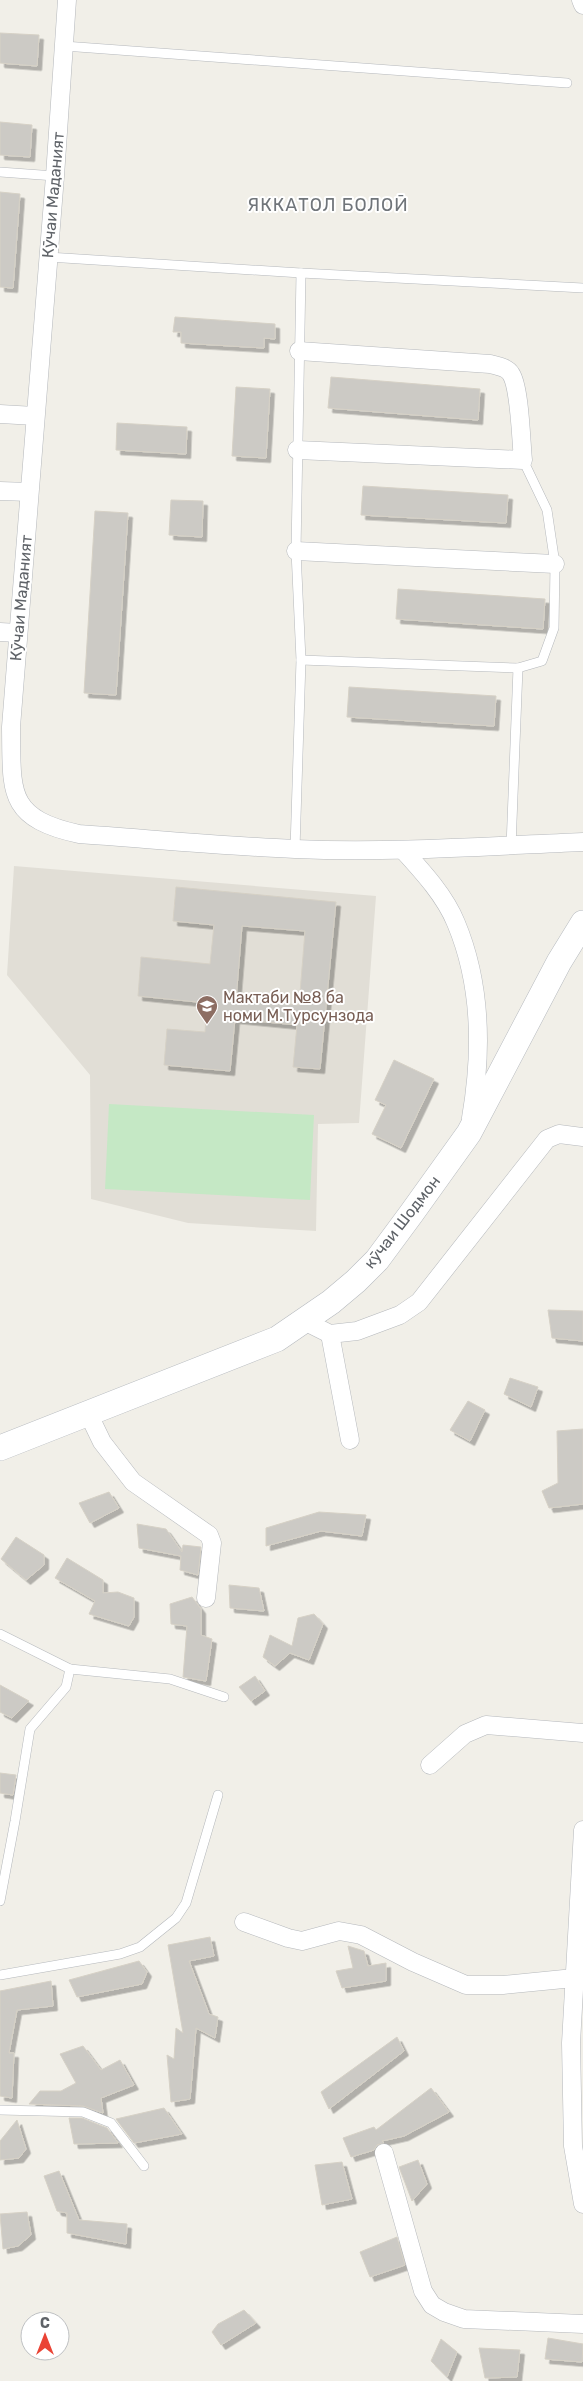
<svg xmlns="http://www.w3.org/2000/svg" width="583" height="2381" viewBox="0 0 583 2381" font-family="Rubik,sans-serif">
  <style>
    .education { fill: #e1ded6 }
    .green { fill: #c5e8c5 }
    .building { fill: #cccac5; stroke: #d6d1c6; fill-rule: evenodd; filter: url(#shadow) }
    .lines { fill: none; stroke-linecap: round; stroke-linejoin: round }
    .service-casing { stroke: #b5b8bc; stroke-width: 10 }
    .minor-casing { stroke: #b5b8bc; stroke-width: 19 }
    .secondary-casing { stroke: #b6babf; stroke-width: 26 }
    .service { stroke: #fff; stroke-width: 9 }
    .minor { stroke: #fff; stroke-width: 18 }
    .secondary { stroke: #fff; stroke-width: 25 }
    .labels { text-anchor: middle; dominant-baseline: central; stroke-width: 4; stroke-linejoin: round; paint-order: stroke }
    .street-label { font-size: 16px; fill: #5f6368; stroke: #fff }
    .education-label { font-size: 16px; fill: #785e54; stroke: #fff; text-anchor: start }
    .neighbourhood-label { font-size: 18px; letter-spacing: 1px; fill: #70757a; stroke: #fff }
  </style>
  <defs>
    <filter id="shadow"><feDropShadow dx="4.5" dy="4.5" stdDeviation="0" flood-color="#0004"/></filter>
  </defs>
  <rect width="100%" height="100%" fill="#f1efe8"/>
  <!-- education -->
  <path class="education" d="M 14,866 L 376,896 L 359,1123 L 318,1124 L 316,1231 L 188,1223 L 91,1199 L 90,1075 L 7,975 Z"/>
  <!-- green -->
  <path class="green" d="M 109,1104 L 314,1115 L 310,1200 L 105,1189 Z"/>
  <!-- building -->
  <g class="building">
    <path d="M 0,33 L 39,35 L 37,66 L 0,63 Z"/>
    <path d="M 0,122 L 32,125 L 30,157 L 0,155 Z"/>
    <path d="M 0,192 L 20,194 L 13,288 L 0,287 Z"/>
    <path d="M 175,317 L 275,324 L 275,339 L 264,338 L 264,348 L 181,343 L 181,332 L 173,332 Z"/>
    <path d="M 331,377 L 480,389 L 478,420 L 328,408 Z"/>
    <path d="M 236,387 L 270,389 L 266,458 L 232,456 Z"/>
    <path d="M 117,423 L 187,427 L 186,454 L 116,450 Z"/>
    <path d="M 363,486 L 508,495 L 506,523 L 361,515 Z"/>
    <path d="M 171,500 L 203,501 L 202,537 L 169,535 Z"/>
    <path d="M 95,511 L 128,513 L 116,695 L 84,693 Z"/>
    <path d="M 398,589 L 545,599 L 543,629 L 396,619 Z"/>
    <path d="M 349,687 L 496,696 L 494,726 L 347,717 Z"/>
    <path d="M 176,887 L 336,902 L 320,1069 L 293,1067 L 297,1025 L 235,1019 L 230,1071 L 164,1065 L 167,1029 L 205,1032 L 207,1003 L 138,996 L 141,957 L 210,964 L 214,925 L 173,921 ZM 242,926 L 305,931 L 299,1005 L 236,1000 Z"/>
    <path d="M 394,1060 L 434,1079 L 401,1148 L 372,1134 L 386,1105 L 375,1100 Z"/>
    <path d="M 548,1310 L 583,1311 L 583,1341 L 552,1338 Z"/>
    <path d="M 510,1378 L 538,1387 L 531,1407 L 504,1394 Z"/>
    <path d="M 468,1401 L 485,1410 L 470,1441 L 450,1430 Z"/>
    <path d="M 583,1429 L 583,1504 L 549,1508 L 542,1491 L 558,1483 L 557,1431 Z"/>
    <path d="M 109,1492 L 119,1508 L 90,1523 L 79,1503 Z"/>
    <path d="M 319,1512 L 366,1515 L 362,1536 L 321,1531 L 266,1546 L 266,1528 Z"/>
    <path d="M 137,1524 L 166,1529 L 182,1552 L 183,1545 L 201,1547 L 198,1575 L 180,1570 L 181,1556 L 139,1548 Z"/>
    <path d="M 16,1537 L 44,1555 L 44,1565 L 26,1580 L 1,1559 Z"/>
    <path d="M 67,1558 L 103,1580 L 103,1593 L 118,1592 L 134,1598 L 134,1617 L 129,1626 L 89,1614 L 95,1601 L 55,1578 Z"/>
    <path d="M 229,1585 L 259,1588 L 264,1611 L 230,1608 Z"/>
    <path d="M 192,1597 L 201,1609 L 201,1635 L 212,1639 L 206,1681 L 183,1677 L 187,1626 L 171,1624 L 170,1604 Z"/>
    <path d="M 314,1614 L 323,1624 L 309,1660 L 290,1653 L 275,1666 L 263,1657 L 270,1635 L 292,1646 L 298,1618 Z"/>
    <path d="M 255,1676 L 265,1691 L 251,1701 L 239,1687 Z"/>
    <path d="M 0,1685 L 29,1701 L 12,1718 L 0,1712 Z"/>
    <path d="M 0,1773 L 16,1775 L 13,1795 L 0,1793 Z"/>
    <path d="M 210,1937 L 214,1956 L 189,1961 L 209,2014 L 218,2017 L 215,2038 L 196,2028 L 190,2099 L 171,2102 L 167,2055 L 174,2059 L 176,2028 L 183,2033 L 168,1945 Z"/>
    <path d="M 348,1946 L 364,1951 L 368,1966 L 386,1963 L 386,1981 L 342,1988 L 336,1971 L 353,1968 Z"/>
    <path d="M 139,1961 L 147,1972 L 142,1984 L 77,1997 L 69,1980 Z"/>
    <path d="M 51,1981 L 53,2006 L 17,2010 L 9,2053 L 14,2053 L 12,2098 L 0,2096 L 0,1991 Z"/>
    <path d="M 397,2037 L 404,2051 L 329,2109 L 321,2092 Z"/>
    <path d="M 83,2046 L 101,2070 L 120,2060 L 134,2085 L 101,2098 L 103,2113 L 83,2106 L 29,2104 L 40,2091 L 61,2091 L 76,2083 L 60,2054 Z"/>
    <path d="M 431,2088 L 449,2112 L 404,2136 L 382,2141 L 384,2143 L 377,2145 L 374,2150 L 351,2157 L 343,2138 L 374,2127 L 376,2130 Z"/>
    <path d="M 164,2108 L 182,2134 L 134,2143 L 116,2119 Z"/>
    <path d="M 69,2118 L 82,2118 L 107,2128 L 118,2143 L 74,2144 Z"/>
    <path d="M 17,2120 L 26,2149 L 19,2158 L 0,2160 L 0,2141 Z"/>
    <path d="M 418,2160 L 427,2184 L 412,2201 L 399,2167 Z"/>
    <path d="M 342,2162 L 352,2199 L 322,2205 L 315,2165 Z"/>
    <path d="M 59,2171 L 79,2220 L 127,2224 L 126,2244 L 67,2233 L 67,2213 L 57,2211 L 44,2176 Z"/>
    <path d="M 27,2212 L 31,2235 L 18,2246 L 3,2249 L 0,2214 Z"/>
    <path d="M 397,2237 L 405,2265 L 370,2277 L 360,2252 Z"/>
    <path d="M 244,2310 L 256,2323 L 221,2345 L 212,2332 L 218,2324 Z"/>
    <path d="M 548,2338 L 583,2344 L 582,2362 L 545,2359 Z"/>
    <path d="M 441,2339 L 457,2352 L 447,2377 L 431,2361 Z"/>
    <path d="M 479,2348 L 520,2350 L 517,2377 L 485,2378 Z"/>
  </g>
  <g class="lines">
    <!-- service casing -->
    <g class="service-casing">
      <g id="service">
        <path d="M 64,46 L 567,83"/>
        <path d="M 0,172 L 55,176"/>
        <path d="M 48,257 L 301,273 L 583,288"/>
        <path d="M 301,660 L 518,668 L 542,661 L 554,628 L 555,564 L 547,510 L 523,460"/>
        <path d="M 511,847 L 518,668"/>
        <path d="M 295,849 L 301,660 L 296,551 L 301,273"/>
        <path d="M 0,1634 L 70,1669 L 66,1687 L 30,1729 L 15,1821 L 0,1901"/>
        <path d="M 70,1669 L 170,1679 L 224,1697"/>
        <path d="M 0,1975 L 120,1954 L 140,1947 L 176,1918 L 186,1903 L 218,1795"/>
        <path d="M 0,2110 L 83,2112 L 111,2123 L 144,2166"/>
      </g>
    </g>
    <!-- minor casing -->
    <g class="minor-casing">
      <g id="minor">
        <path d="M 67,0 L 55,176 L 11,727 C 12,792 6,818 79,834 C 150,839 223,846 295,849 C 391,853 487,846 583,842"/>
        <path d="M 581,0 L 583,5"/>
        <path d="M 0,414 L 35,416"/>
        <path d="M 297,450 L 523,460 C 521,441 520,388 511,374 C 507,367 497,366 490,364 L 299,351"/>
        <path d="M 0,491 L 29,492"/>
        <path d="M 296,551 L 555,564"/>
        <path d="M 0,632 L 18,633"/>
        <path d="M 403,850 C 423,872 445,896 456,923 C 482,985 482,1054 471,1118"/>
        <path d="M 304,1321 L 330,1334 L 357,1331 L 400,1315 L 419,1302 L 547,1139 L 559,1134 L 583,1137"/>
        <path d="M 330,1334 L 350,1440"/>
        <path d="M 88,1413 L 102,1442 L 133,1482 L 209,1535 L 212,1543 L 206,1598"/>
        <path d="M 430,1765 L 465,1734 L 486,1725 L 583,1733"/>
        <path d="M 583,1830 L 571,2043 L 573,2146 L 583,2204"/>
        <path d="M 244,1922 L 288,1938 L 302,1941 L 339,1931 L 361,1935 L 413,1962 L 466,1985 L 503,1985 L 574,1978"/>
        <path d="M 384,2153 L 423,2291 L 432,2305 L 444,2312 L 464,2319 L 583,2324"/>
      </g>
    </g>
    <!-- secondary casing -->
    <g class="secondary-casing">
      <path id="secondary" d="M 0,1448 L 277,1339 L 331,1302 L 356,1281 L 377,1260 L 411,1214 L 469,1133 L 559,962 L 583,923"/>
    </g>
    <!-- service -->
    <use href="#service" class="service"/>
    <!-- minor -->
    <use href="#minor" class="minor"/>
    <!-- secondary -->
    <use href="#secondary" class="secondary"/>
  </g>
  <!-- icons -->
  <defs>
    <g id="school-pin" transform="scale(1.125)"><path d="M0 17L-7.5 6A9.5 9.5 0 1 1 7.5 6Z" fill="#8d6e63" stroke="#fff"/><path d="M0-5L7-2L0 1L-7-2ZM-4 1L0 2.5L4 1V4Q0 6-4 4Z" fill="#fff"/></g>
  </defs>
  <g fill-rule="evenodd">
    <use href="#school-pin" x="207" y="1006"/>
  </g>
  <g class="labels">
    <!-- street labels -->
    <g class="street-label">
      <text transform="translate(53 195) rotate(-85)">Кӯчаи Маданият</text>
      <text transform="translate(21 598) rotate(-85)">Кӯчаи Маданият</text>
      <text transform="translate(402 1222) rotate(-52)">кӯчаи Шодмон</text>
    </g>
    <!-- education labels -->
    <g class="education-label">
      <text x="223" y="997">Мактаби №8 ба<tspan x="223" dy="18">номи М.Турсунзода</tspan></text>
    </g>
    <!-- neighbourhood labels -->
    <g class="neighbourhood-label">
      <text x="328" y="205">ЯККАТОЛ БОЛОӢ</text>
    </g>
  </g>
  <!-- north arrow -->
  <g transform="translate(45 2336)"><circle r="24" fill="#ffffff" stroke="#bfc1c3"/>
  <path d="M0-4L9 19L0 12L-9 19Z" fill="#ea4335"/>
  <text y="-8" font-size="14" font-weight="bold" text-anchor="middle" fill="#5f6368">С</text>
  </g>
</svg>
